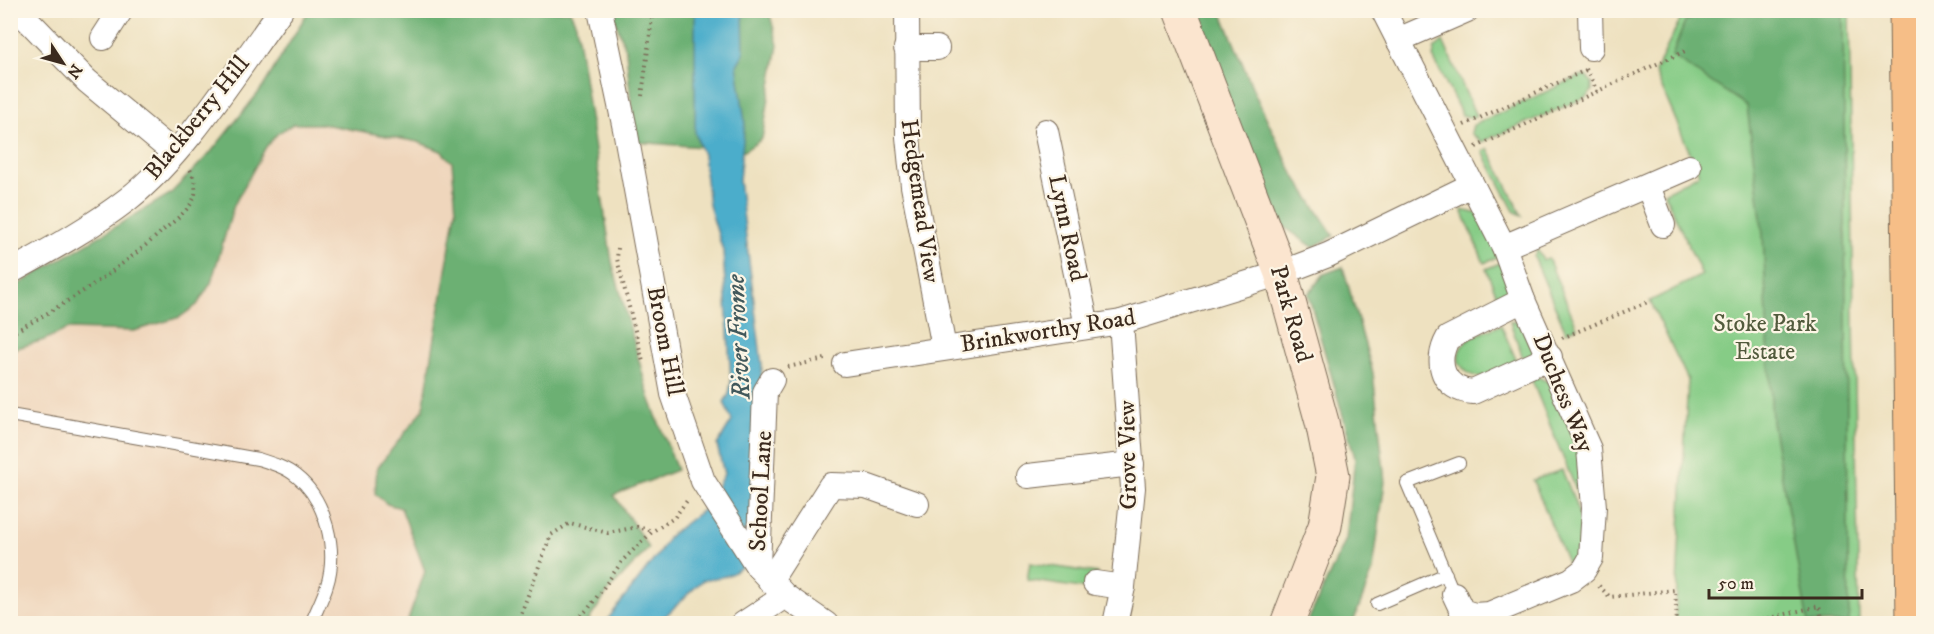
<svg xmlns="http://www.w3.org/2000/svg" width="1934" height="634" viewBox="0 0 1934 634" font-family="'IM FELL DW Pica',serif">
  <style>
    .built { fill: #efd6bc }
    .green { fill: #86cc86; stroke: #607b52; stroke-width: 1.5 }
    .forest { fill: #6cb073; stroke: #546d48; stroke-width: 1.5 }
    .water { fill: #4cadcb; stroke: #446c74; stroke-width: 1.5 }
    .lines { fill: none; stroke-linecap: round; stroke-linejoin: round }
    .lane-casing { stroke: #7a6a57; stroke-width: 14 }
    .street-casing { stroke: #7a6a57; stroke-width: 26 }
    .secondary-casing { stroke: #7a6a57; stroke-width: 35 }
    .highway-casing { stroke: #7a6a57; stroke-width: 35 }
    .path { stroke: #7a6a57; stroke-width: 4; stroke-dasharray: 1.5 4.5; stroke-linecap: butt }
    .lane { stroke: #fff; stroke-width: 12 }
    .street { stroke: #fff; stroke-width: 24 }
    .secondary { stroke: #fbe5cf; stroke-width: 33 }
    .highway { stroke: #f6be87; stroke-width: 33 }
    .labels { text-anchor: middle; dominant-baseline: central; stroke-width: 4.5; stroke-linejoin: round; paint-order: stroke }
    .street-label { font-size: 24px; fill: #3b2a1e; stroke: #fcf5e5 }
    .park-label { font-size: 24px; fill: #525b3d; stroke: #fcf5e5 }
    .water-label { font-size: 26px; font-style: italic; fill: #41585b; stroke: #fcf5e5 }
  </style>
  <rect width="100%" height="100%" fill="#fcf5e5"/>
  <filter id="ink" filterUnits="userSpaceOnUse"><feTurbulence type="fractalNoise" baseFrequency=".0167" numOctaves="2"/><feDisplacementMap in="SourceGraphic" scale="12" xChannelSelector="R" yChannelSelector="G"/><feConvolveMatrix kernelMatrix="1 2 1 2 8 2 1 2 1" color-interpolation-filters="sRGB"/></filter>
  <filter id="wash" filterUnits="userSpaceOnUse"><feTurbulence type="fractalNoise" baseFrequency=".008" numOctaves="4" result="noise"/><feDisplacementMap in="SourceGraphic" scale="24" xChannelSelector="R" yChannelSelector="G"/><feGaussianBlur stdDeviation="1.35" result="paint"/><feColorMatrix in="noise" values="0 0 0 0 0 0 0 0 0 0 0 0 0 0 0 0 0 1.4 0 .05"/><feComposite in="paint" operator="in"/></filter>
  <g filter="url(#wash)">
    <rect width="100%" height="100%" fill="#eee1c0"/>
    <!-- built -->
    <path class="built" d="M 293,124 L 323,124 L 418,142 L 441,151 L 452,162 L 456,210 L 423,410 L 377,468 L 376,494 L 387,504 L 401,508 L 425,571 L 407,623 L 11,624 L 11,350 L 44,340 L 68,329 L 134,331 L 180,317 L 197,305 L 219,259 L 234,205 L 266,147 L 278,133 Z"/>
    <!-- green -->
    <g class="green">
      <path d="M 1694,10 L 1849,11 L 1859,623 L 1675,623 L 1688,380 L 1650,301 L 1702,275 L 1664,193 L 1699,174 L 1655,72 L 1682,16 Z"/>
      <path d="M 1443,41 L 1476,116 L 1473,118 L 1462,115 L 1433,57 L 1435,48 Z"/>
      <path d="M 1580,76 L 1586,76 L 1592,82 L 1592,91 L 1587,97 L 1481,142 L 1471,133 L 1473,125 L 1476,124 Z"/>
      <path d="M 1488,148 L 1522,216 L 1514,211 L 1483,152 Z"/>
      <path d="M 1462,210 L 1478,214 L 1502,256 L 1484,263 Z"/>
      <path d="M 1537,249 L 1543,260 L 1548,258 L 1577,327 L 1566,332 L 1534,257 Z"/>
      <path d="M 1504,261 L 1514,290 L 1501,305 L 1486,269 Z"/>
      <path d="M 1519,321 L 1535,352 L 1524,361 L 1510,322 Z"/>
      <path d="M 1501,325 L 1518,364 C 1496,372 1474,389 1459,362 C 1454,339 1485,332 1501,325 Z"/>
      <path d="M 1538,377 L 1553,384 L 1582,444 L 1587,517 L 1531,378 Z"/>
      <path d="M 1562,470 C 1574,500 1595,537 1568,565 L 1533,480 Z"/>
      <path d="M 1030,563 L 1097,573 L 1094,590 L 1027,580 Z"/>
    </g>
    <!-- forest -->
    <g class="forest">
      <path d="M 309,10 L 570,11 L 576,24 L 612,262 L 649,397 L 677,470 L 614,495 L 649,548 L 607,593 L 587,623 L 407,623 L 425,571 L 401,508 L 387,504 L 375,494 L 377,468 L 423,410 L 456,210 L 452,162 L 441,151 L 418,142 L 323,124 L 293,124 L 278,133 L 266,147 L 234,205 L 211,283 L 197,305 L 180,317 L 134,331 L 68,329 L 44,340 L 11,350 L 11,289 L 170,194 L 211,152 L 263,87 Z"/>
      <path d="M 1706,10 L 1843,11 L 1849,623 L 1808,623 L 1772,422 L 1763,235 L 1747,106 L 1672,56 L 1685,22 Z"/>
      <path d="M 612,11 L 769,11 L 778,45 L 762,139 L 735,157 L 703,147 L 635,142 L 626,51 Z"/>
      <path d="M 1198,11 L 1221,11 L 1255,94 L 1292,172 L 1334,236 L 1313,247 L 1283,226 L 1228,101 Z"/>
      <path d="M 1343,267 L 1373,373 L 1385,481 L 1373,570 L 1353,623 L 1307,623 L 1346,539 L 1355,458 L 1308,294 L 1324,274 Z"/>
    </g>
    <!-- water -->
    <path class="water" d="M 695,11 L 743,11 L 744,53 L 737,65 L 745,122 L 739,180 L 762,365 L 755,488 L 747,562 C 734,576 721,578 703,580 L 658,623 L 604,624 L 659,553 L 669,536 L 705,508 L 724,474 L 717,445 L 732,421 L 724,402 L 729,394 L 731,382 L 723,251 L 709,205 L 703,155 L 695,133 Z"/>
  </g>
  <g filter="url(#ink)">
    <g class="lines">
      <!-- lane casing -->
      <g class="lane-casing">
        <g id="lane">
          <path d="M 10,415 L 258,459 C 271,463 285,467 296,476 C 326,499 338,550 327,585 C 323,598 316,611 311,624"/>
          <path d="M 1454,594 L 1407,483 L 1459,463"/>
          <path d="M 1377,604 L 1446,574"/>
        </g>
      </g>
      <!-- street casing -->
      <g class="street-casing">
        <g id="street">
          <path d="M 18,10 L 87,81 L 174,153"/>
          <path d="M 600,10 L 625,129 L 673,394 L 703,481 L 758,567 L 785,596 L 826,624"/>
          <path d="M 907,10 L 908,137 L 913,186 L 944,348"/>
          <path d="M 1383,10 L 1504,247 L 1523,300 L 1589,449 L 1594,507 L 1591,558 L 1584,570 L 1571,580 L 1489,614 L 1474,615 L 1462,611 L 1454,594"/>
          <path d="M 1590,10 L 1591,48"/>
          <path d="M 103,38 L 121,10"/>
          <path d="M 1398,40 L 1467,10"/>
          <path d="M 906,48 L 937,48"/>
          <path d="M 1046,131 L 1087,326"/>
          <path d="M 1648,186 L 1663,225"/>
          <path d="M 1504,247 L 1689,167"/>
          <path d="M 10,272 C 50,250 92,227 128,199 C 186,153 236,71 281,10"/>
          <path d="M 1523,300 L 1448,338 C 1434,363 1443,390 1473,392 L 1550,357"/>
          <path d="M 845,364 L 1121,322 L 1281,273 L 1328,255 L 1472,185"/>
          <path d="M 1028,476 L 1132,464"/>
          <path d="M 758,567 L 765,392 L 772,380"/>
          <path d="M 770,581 L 831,485 L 866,486 L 917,504"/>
          <path d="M 1095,583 L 1123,587"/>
          <path d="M 743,624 L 785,596"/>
          <path d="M 1115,624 L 1123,587 L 1133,488 L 1121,322"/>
        </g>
      </g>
      <!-- secondary casing -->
      <g class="secondary-casing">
        <path id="secondary" d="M 1180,10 L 1281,273 L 1322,422 L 1333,476 L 1325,526 L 1287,624"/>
      </g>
      <!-- highway casing -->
      <g class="highway-casing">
        <path id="highway" d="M 1906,10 L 1913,624"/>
      </g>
      <!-- path -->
      <g class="path">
        <path d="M 1586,69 L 1597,91"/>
        <path d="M 642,96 L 653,10"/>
        <path d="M 1464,125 L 1586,70"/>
        <path d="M 1476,147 L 1685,51"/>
        <path d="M 618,248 L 617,259 L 643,362"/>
        <path d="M 10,334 C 64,305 113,274 159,234 C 170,224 185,214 192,202 C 199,191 194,178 189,167"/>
        <path d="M 1562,338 L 1650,301"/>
        <path d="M 788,367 L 825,359"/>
        <path d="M 1599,586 L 1610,597 L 1675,590 L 1677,624"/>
        <path d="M 517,624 L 551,535 L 570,523 L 608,533 L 637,527 L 653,531"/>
        <path d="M 572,624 L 589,608 L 623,560 L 653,531 L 674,518 L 689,498"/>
        <path d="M 1745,624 L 1819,606 L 1823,624"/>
      </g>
      <!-- lane -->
      <use href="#lane" class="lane"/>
      <!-- street -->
      <use href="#street" class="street"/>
      <!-- secondary -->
      <use href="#secondary" class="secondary"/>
      <!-- highway -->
      <use href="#highway" class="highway"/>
    </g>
  </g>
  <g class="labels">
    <!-- street labels -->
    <g class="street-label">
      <text transform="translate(197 118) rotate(-51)">Blackberry Hill</text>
      <text transform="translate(920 201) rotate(82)">Hedgemead View</text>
      <text transform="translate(1067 228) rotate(78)">Lynn Road</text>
      <text transform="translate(1291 314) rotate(74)">Park Road</text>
      <text transform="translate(1048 331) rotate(-9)">Brinkworthy Road</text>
      <text transform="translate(665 341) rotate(79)">Broom Hill</text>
      <text transform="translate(1563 393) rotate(68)">Duchess Way</text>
      <text transform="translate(1128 455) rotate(-91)">Grove View</text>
      <text transform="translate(761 491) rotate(-87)">School Lane</text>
    </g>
    <!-- park labels -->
    <g class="park-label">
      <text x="1765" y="324">Stoke Park<tspan x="1765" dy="28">Estate</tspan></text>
    </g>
    <!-- water labels -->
    <g class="water-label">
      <text transform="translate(739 337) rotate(-93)">River Frome</text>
    </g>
  </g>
  <!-- margin -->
  <rect width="1934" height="634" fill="none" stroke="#fcf5e5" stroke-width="36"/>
  <!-- north arrow -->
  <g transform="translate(63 63) rotate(126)" stroke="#fcf5e5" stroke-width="4.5" paint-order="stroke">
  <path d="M0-4.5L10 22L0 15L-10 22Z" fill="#3b2a1e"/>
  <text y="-9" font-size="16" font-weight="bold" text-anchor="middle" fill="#3b2a1e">N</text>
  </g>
  <!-- scale -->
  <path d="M1709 589v9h153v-9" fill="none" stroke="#3b2a1e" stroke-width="3"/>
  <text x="1718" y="589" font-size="18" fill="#3b2a1e" stroke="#fcf5e5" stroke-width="4.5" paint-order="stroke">50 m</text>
</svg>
